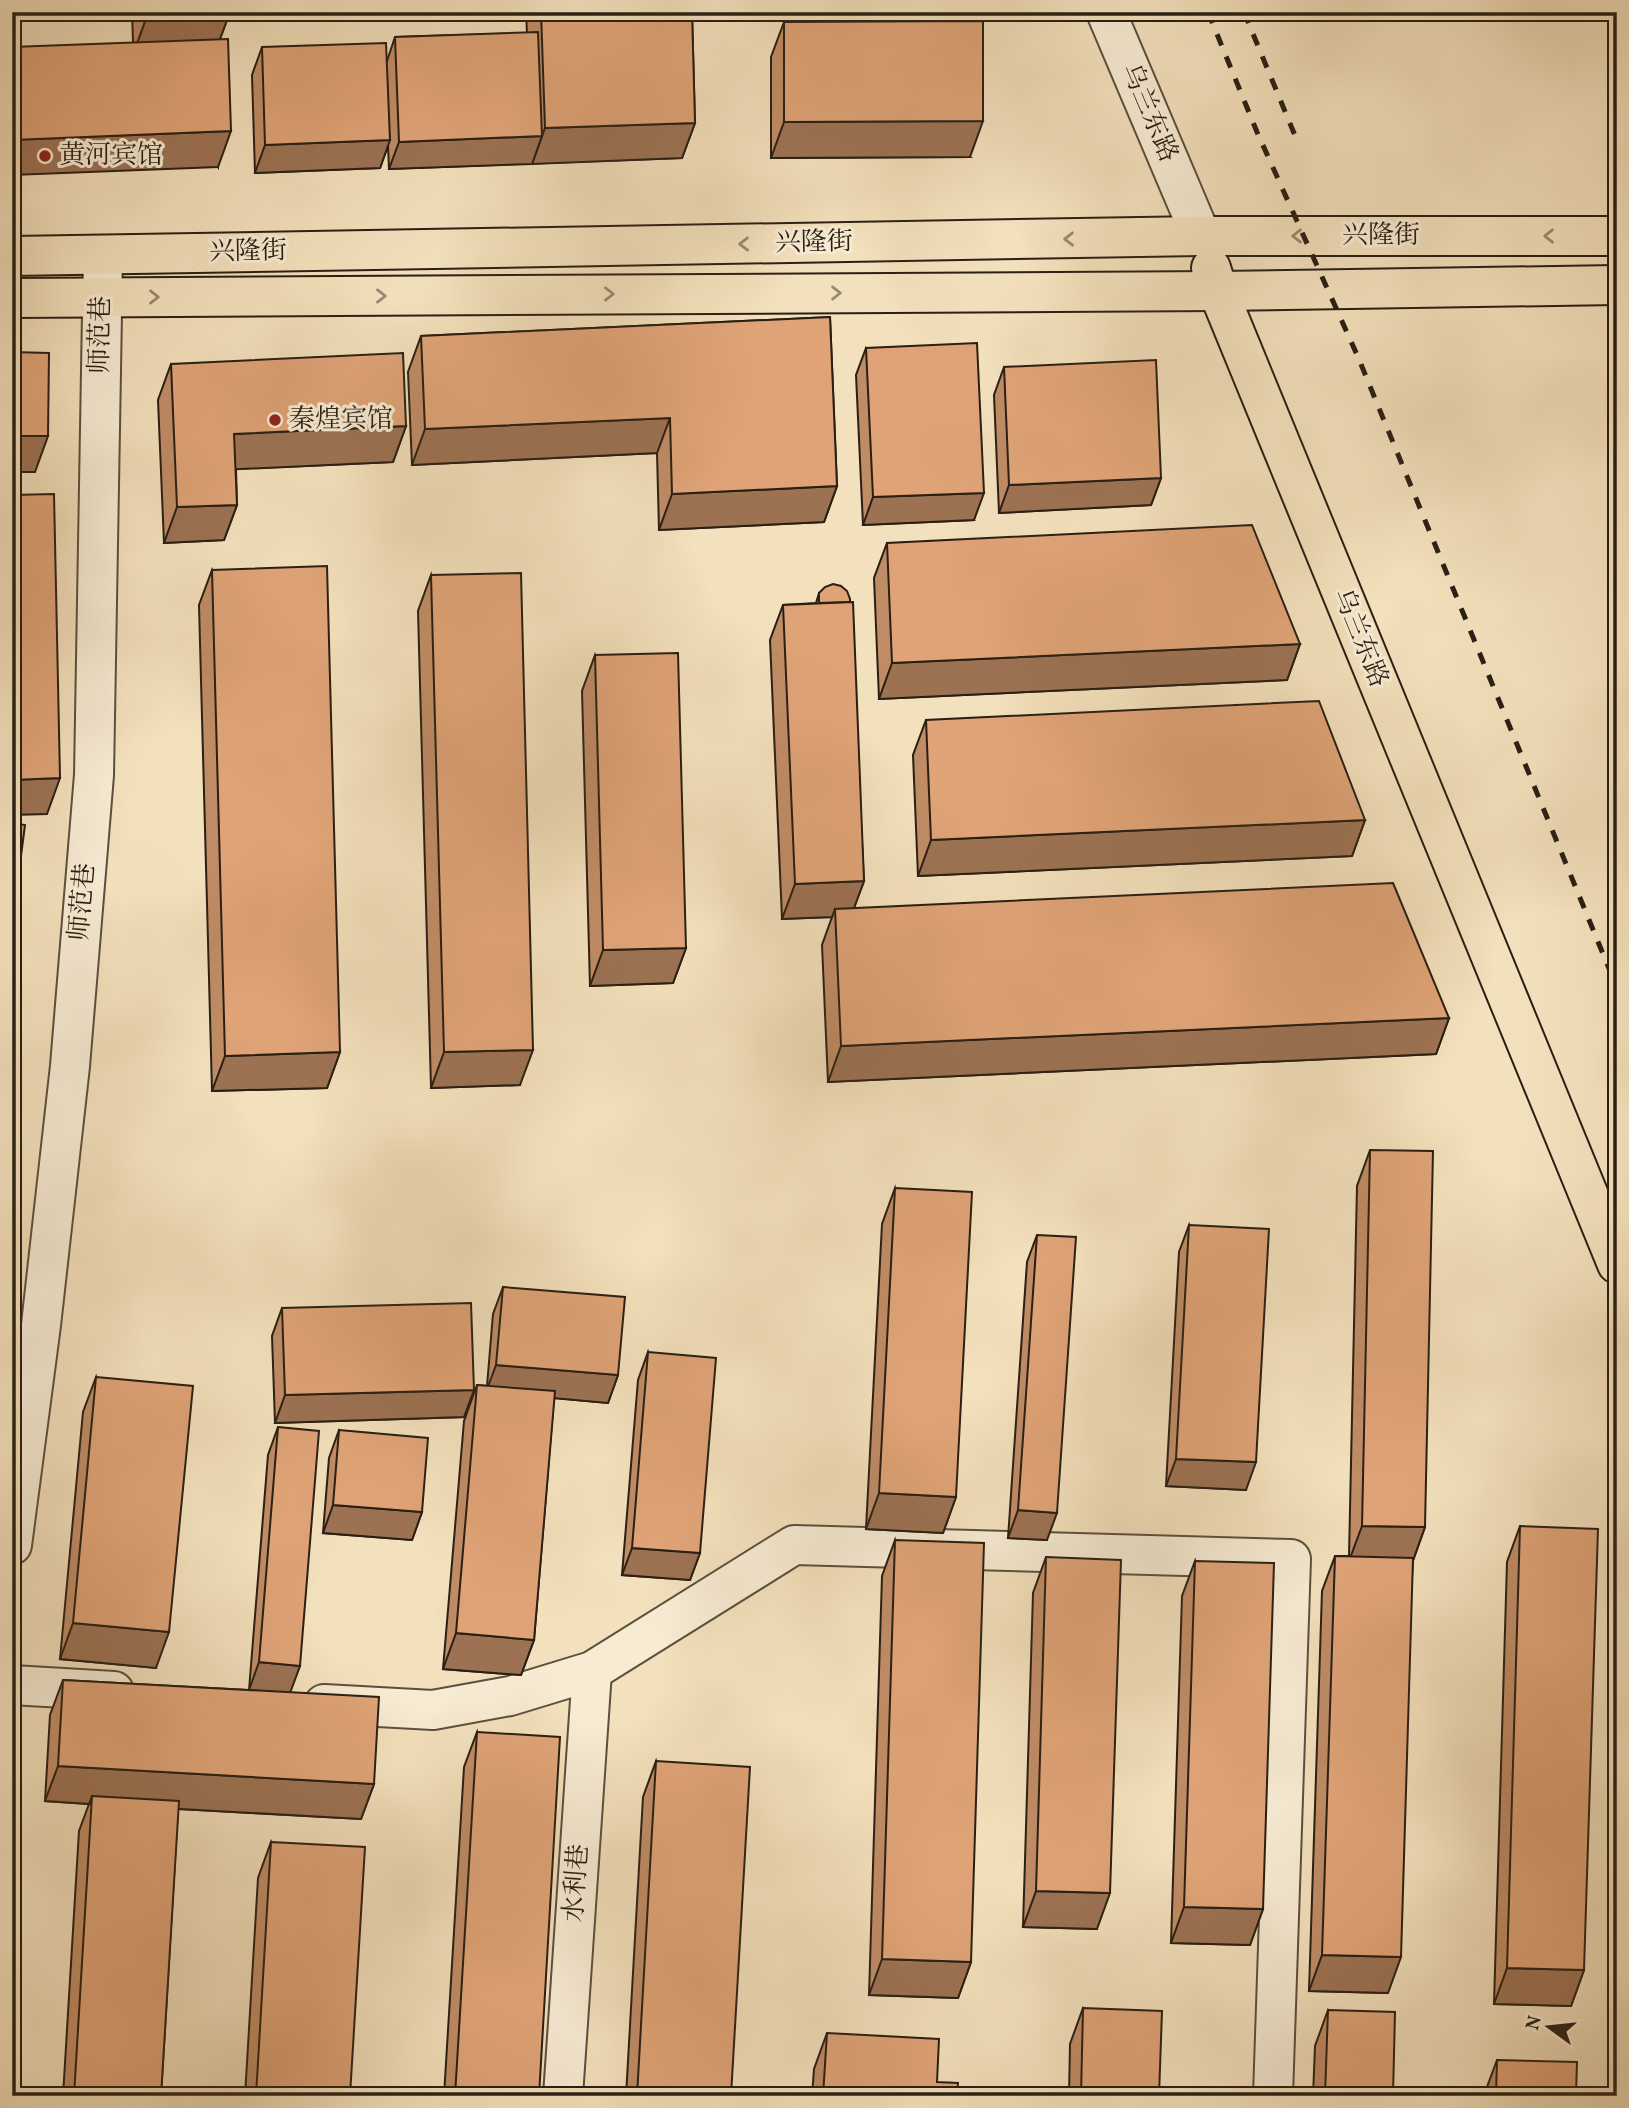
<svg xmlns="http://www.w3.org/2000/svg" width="1629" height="2108" viewBox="0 0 1629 2108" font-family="Vollkorn,'Noto Serif SC',serif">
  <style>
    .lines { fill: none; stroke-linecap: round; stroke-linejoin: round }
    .minor-casing { stroke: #5c4f3d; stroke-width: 42 }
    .major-casing { stroke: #291f13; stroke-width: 42 }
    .minor { stroke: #f7ebd3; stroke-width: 38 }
    .major { stroke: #f3e0bc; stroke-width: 38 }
    .rail { stroke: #291f13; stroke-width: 5; stroke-dasharray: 12 12; stroke-linecap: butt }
    .wall { fill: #c08c66; stroke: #291f13; stroke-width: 2 }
    .shaded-wall { fill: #9c7253; stroke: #291f13; stroke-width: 2 }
    .building { fill: #dfa377; stroke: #291f13; stroke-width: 2 }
    .oneway { stroke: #988970 }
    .poi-dot { fill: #8f2418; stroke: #f7ebd3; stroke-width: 2.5 }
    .labels { text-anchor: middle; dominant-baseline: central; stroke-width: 6; stroke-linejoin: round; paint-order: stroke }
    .street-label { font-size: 26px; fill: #291f13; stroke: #f7ebd3 }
    .poi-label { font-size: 26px; fill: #291f13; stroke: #f7ebd3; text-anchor: start }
  </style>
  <rect width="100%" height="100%" fill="#f3e0bc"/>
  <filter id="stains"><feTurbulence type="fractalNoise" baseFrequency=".00286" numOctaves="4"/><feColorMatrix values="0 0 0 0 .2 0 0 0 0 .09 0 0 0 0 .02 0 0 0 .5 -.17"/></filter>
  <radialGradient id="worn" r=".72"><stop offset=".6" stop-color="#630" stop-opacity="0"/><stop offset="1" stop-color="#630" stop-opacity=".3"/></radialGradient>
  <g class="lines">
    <!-- minor casing -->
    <g class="minor-casing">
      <g id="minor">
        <path d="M 1106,12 L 1201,236"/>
        <path d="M 12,1545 L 41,1325 L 70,1066 L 94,775 L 103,255"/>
        <path d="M 12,1685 L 114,1691"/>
        <path d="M 324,1704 L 433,1710 L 510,1696 L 592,1671 L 794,1545 L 1291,1559 L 1273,2096"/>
        <path d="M 563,2096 L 592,1671"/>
      </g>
    </g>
    <!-- major casing -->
    <g class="major-casing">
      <g id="major">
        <path d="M 12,256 L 1201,236 L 1617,236"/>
        <path d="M 1211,268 L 1218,291 L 1617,1264"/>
        <path d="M 12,298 L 1218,291 L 1617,285"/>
      </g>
    </g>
    <!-- minor -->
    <use href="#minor" class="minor"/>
    <!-- major -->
    <use href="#major" class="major"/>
    <!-- rail -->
    <g class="rail">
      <path d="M 1208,12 L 1257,132 L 1358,357 L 1617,988"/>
      <path d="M 1244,12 L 1296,138"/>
    </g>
  </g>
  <!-- wall -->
  <g class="wall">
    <path d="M 132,12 L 230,12 L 220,39 L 218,167 L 133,42 Z"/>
    <path d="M 526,12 L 692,12 L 695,123 L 682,158 L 389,169 L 388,146 L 380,168 L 255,173 L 252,75 L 262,47 L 387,61 L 395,37 L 527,33 Z"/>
    <path d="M 784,22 L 970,157 L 771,158 L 771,57 Z"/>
    <path d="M 830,317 L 837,486 L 824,522 L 659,530 L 657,453 L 412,465 L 408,372 L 421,336 Z"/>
    <path d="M 866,348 L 974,520 L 863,525 L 856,375 Z"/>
    <path d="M 171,364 L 406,426 L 393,462 L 236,469 L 237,505 L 224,540 L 164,543 L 158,400 Z"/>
    <path d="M 1004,367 L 1161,478 L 1151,505 L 999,513 L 994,395 Z"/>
    <path d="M 887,543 L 1300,644 L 1287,680 L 879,699 L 874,578 Z"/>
    <path d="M 212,570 L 340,1052 L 327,1088 L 212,1091 L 199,605 Z"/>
    <path d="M 431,575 L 520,1085 L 431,1088 L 418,611 Z"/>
    <path d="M 819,593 L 850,602 L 864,881 L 854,908 L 1449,1018 L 1436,1054 L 828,1082 L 822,945 L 832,917 L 782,919 L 770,640 L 783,605 L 816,603 Z"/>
    <path d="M 595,655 L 686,948 L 673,983 L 590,986 L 582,691 Z"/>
    <path d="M 926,720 L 1365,820 L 1352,856 L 918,876 L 913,755 Z"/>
    <path d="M 1370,1150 L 1425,1527 L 1413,1561 L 1388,1993 L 1309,1991 L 1322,1591 L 1335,1556 L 1349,1556 L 1357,1186 Z"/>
    <path d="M 895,1188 L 956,1497 L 943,1533 L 866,1529 L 882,1224 Z"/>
    <path d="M 1189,1225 L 1246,1490 L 1166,1486 L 1179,1252 Z"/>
    <path d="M 1037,1235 L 1047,1540 L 1008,1538 L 1027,1262 Z"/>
    <path d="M 503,1287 L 618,1375 L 608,1403 L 554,1398 L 534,1640 L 521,1675 L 443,1669 L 464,1421 L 477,1385 L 487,1386 L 493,1314 Z"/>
    <path d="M 282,1308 L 464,1417 L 275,1423 L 272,1336 Z"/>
    <path d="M 648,1352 L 700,1553 L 690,1580 L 622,1575 L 638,1380 Z"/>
    <path d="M 96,1377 L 156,1668 L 60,1659 L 83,1412 Z"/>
    <path d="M 278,1427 L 290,1692 L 374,1784 L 361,1819 L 178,1809 L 161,2096 L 63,2096 L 79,1831 L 89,1804 L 45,1801 L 50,1715 L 63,1680 L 249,1690 L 268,1455 Z"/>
    <path d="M 339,1430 L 422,1512 L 412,1540 L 323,1533 L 329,1458 Z"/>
    <path d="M 1520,1526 L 1584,1970 L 1571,2006 L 1494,2004 L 1507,1562 Z"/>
    <path d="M 895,1540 L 971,1962 L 958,1998 L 869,1995 L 882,1576 Z"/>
    <path d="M 1046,1557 L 1097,1929 L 1023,1927 L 1033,1593 Z"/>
    <path d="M 1195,1561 L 1263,1909 L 1250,1945 L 1171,1943 L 1182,1596 Z"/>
    <path d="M 477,1732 L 539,2096 L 444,2096 L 464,1767 Z"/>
    <path d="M 656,1761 L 731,2096 L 626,2096 L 643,1797 Z"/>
    <path d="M 271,1842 L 350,2096 L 245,2096 L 258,1878 Z"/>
    <path d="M 1083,2008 L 1159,2096 L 1069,2096 L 1070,2044 Z"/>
    <path d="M 1328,2010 L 1393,2096 L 1313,2096 L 1315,2046 Z"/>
    <path d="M 827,2033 L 937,2082 L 957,2096 L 812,2096 L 814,2069 Z"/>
    <path d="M 1497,2060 L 1576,2096 L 1487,2096 L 1487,2087 Z"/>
  </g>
  <!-- shaded-wall -->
  <g class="shaded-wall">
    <path d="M 216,12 L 230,12 L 217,47 L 134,52 L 147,16 Z"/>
    <path d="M 983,121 L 970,157 L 771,158 L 784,122 Z"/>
    <path d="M 695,123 L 682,158 L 532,164 L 545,128 Z"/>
    <path d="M 231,131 L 218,167 L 12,175 L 12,140 Z"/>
    <path d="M 542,136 L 532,164 L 389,169 L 399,142 Z"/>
    <path d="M 390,140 L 380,168 L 255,173 L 265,145 Z"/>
    <path d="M 670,418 L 657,453 L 412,465 L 425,429 Z"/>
    <path d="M 406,426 L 393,462 L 221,470 L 234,434 Z"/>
    <path d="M 12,436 L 48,436 L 35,472 L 12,472 Z"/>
    <path d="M 1161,478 L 1151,505 L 999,513 L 1009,485 Z"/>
    <path d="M 837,486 L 824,522 L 659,530 L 672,494 Z"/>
    <path d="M 984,493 L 974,520 L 863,525 L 873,497 Z"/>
    <path d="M 237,505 L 224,540 L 164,543 L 177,507 Z"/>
    <path d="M 1300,644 L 1287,680 L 879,699 L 892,663 Z"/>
    <path d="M 60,778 L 47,814 L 12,815 L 12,780 Z"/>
    <path d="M 1365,820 L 1352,856 L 918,876 L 931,840 Z"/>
    <path d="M 864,881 L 851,916 L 835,909 L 832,917 L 782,919 L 795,884 Z"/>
    <path d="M 686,948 L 673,983 L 590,986 L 603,950 Z"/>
    <path d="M 1449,1018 L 1436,1054 L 828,1082 L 841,1046 Z"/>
    <path d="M 533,1050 L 520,1085 L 431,1088 L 444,1052 Z"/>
    <path d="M 340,1052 L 327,1088 L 212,1091 L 225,1056 Z"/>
    <path d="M 496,1365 L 618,1375 L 608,1403 L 486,1392 Z"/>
    <path d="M 474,1390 L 464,1417 L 275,1423 L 285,1395 Z"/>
    <path d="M 1176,1459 L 1256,1462 L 1246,1490 L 1166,1486 Z"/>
    <path d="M 879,1493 L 956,1497 L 943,1533 L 866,1529 Z"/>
    <path d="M 333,1505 L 422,1512 L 412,1540 L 323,1533 Z"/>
    <path d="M 1018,1510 L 1057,1513 L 1047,1540 L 1008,1538 Z"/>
    <path d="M 1362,1526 L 1425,1527 L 1412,1563 L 1349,1561 Z"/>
    <path d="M 632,1548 L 700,1553 L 690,1580 L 622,1575 Z"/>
    <path d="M 73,1623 L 169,1632 L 156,1668 L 60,1659 Z"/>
    <path d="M 456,1633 L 534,1640 L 521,1675 L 443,1669 Z"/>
    <path d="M 259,1662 L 300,1666 L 290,1693 L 249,1690 Z"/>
    <path d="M 58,1766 L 374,1784 L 361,1819 L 91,1804 L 92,1796 L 89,1804 L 45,1801 Z"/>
    <path d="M 1036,1891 L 1110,1893 L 1097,1929 L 1023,1927 Z"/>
    <path d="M 1184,1907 L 1263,1909 L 1250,1945 L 1171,1943 Z"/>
    <path d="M 1322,1955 L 1401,1957 L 1388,1993 L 1309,1991 Z"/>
    <path d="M 882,1959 L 971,1962 L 958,1998 L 869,1995 Z"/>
    <path d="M 1507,1968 L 1584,1970 L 1571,2006 L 1494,2004 Z"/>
  </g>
  <!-- building -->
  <g class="building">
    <path d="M 147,12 L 216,12 L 147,16 Z"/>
    <path d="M 541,12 L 692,12 L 695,123 L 545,128 Z"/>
    <path d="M 983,21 L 983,121 L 784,122 L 784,22 Z"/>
    <path d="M 538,32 L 542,136 L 399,142 L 395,37 Z"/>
    <path d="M 228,39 L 231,131 L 12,140 L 12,47 Z"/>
    <path d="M 386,43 L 390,140 L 265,145 L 262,47 Z"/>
    <path d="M 830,317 L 837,486 L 672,494 L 670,418 L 425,429 L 421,336 Z"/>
    <path d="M 977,343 L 984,493 L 873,497 L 866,348 Z"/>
    <path d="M 12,352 L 49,353 L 48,436 L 12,436 Z"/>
    <path d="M 403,353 L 406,426 L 234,434 L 237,505 L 177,507 L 171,364 Z"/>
    <path d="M 1156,360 L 1161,478 L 1009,485 L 1004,367 Z"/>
    <path d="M 54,494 L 60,778 L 12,780 L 12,495 Z"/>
    <path d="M 1252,525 L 1300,644 L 892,663 L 887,543 Z"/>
    <path d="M 327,566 L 340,1052 L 225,1056 L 212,570 Z"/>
    <path d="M 521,573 L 533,1050 L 444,1052 L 431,575 Z"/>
    <path d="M 833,584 L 841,586 L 847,591 L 850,599 L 850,602 L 819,603 L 819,593 L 825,587 Z"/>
    <path d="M 853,602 L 864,881 L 795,884 L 783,605 Z"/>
    <path d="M 678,653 L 686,948 L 603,950 L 595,655 Z"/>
    <path d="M 1319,701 L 1365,820 L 931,840 L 926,720 Z"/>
    <path d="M 12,823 L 25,825 L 12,925 Z"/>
    <path d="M 1393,883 L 1449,1018 L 841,1046 L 835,909 Z"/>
    <path d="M 1370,1150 L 1433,1151 L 1425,1527 L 1362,1526 Z"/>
    <path d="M 895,1188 L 972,1192 L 956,1497 L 879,1493 Z"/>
    <path d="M 1189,1225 L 1269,1229 L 1256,1462 L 1176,1459 Z"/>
    <path d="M 1037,1235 L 1076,1237 L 1057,1513 L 1018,1510 Z"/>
    <path d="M 503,1287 L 625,1297 L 618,1375 L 496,1365 Z"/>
    <path d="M 471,1303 L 474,1390 L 285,1395 L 282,1308 Z"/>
    <path d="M 648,1352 L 716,1358 L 700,1553 L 632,1548 Z"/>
    <path d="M 96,1377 L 193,1386 L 169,1632 L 73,1623 Z"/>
    <path d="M 477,1385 L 555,1391 L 534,1640 L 456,1633 Z"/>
    <path d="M 278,1427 L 319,1431 L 300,1666 L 259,1662 Z"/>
    <path d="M 339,1430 L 428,1438 L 422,1512 L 333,1505 Z"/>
    <path d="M 1520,1526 L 1598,1529 L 1584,1970 L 1507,1968 Z"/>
    <path d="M 895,1540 L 984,1543 L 971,1962 L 882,1959 Z"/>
    <path d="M 1335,1556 L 1413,1558 L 1401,1957 L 1322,1955 Z"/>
    <path d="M 1046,1557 L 1121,1560 L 1110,1893 L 1036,1891 Z"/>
    <path d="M 1195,1561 L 1274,1563 L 1263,1909 L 1184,1907 Z"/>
    <path d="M 63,1680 L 379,1697 L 374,1784 L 58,1766 Z"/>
    <path d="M 477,1732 L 560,1737 L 539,2096 L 455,2096 Z"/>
    <path d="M 656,1761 L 750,1767 L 731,2096 L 637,2096 Z"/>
    <path d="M 92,1796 L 179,1801 L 161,2096 L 74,2096 Z"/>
    <path d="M 271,1842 L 365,1847 L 350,2096 L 256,2096 Z"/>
    <path d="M 1083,2008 L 1162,2011 L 1159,2096 L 1081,2096 Z"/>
    <path d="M 1328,2010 L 1395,2012 L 1393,2096 L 1325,2096 Z"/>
    <path d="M 827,2033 L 939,2039 L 937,2082 L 958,2083 L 957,2096 L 823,2096 Z"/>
    <path d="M 1497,2060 L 1577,2062 L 1576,2096 L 1496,2096 Z"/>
  </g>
  <!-- one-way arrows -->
  <defs><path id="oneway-chevron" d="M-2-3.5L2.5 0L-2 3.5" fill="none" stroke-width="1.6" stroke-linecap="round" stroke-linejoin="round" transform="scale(1.75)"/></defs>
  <g class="oneway">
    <use href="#oneway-chevron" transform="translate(1297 236) rotate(180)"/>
    <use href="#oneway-chevron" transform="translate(1549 236) rotate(180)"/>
    <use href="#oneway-chevron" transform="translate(1069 239) rotate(179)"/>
    <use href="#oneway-chevron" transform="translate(744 244) rotate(179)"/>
    <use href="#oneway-chevron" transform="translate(836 293)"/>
    <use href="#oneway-chevron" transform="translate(609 294)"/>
    <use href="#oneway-chevron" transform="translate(381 296)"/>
    <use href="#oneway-chevron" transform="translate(154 297)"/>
  </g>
  <!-- markers -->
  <g class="poi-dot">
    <circle cx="45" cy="156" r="7"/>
    <circle cx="275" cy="420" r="7"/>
  </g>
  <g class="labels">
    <!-- street labels -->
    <g class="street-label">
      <text transform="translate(1149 113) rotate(67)">乌兰东路</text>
      <text x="1381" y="236">兴隆街</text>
      <text transform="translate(814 243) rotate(-1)">兴隆街</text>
      <text transform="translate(248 252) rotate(-1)">兴隆街</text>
      <text transform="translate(101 335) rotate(-89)">师范巷</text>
      <text transform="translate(1360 638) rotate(68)">乌兰东路</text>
      <text transform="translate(83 902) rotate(-85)">师范巷</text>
      <text transform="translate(577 1883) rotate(-86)">水利巷</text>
    </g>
    <!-- poi labels -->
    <g class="poi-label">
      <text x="59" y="156">黄河宾馆</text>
      <text x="289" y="420">秦煌宾馆</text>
    </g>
  </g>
  <!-- margin -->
  <rect width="1629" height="2108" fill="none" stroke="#f3e0bc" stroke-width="42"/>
  <rect x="14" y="14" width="1601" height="2080" fill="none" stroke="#291f13" stroke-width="3.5"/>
  <rect x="21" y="21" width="1587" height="2066" fill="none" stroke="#291f13" stroke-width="2"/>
  <!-- north arrow -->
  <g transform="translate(1549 2027) rotate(285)" stroke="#f7ebd3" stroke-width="5" paint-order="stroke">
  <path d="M0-5L12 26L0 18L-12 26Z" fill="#291f13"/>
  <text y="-10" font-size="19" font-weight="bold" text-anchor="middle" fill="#291f13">N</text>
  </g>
  <rect width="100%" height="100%" filter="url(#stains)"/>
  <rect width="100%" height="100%" fill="url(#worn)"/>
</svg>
